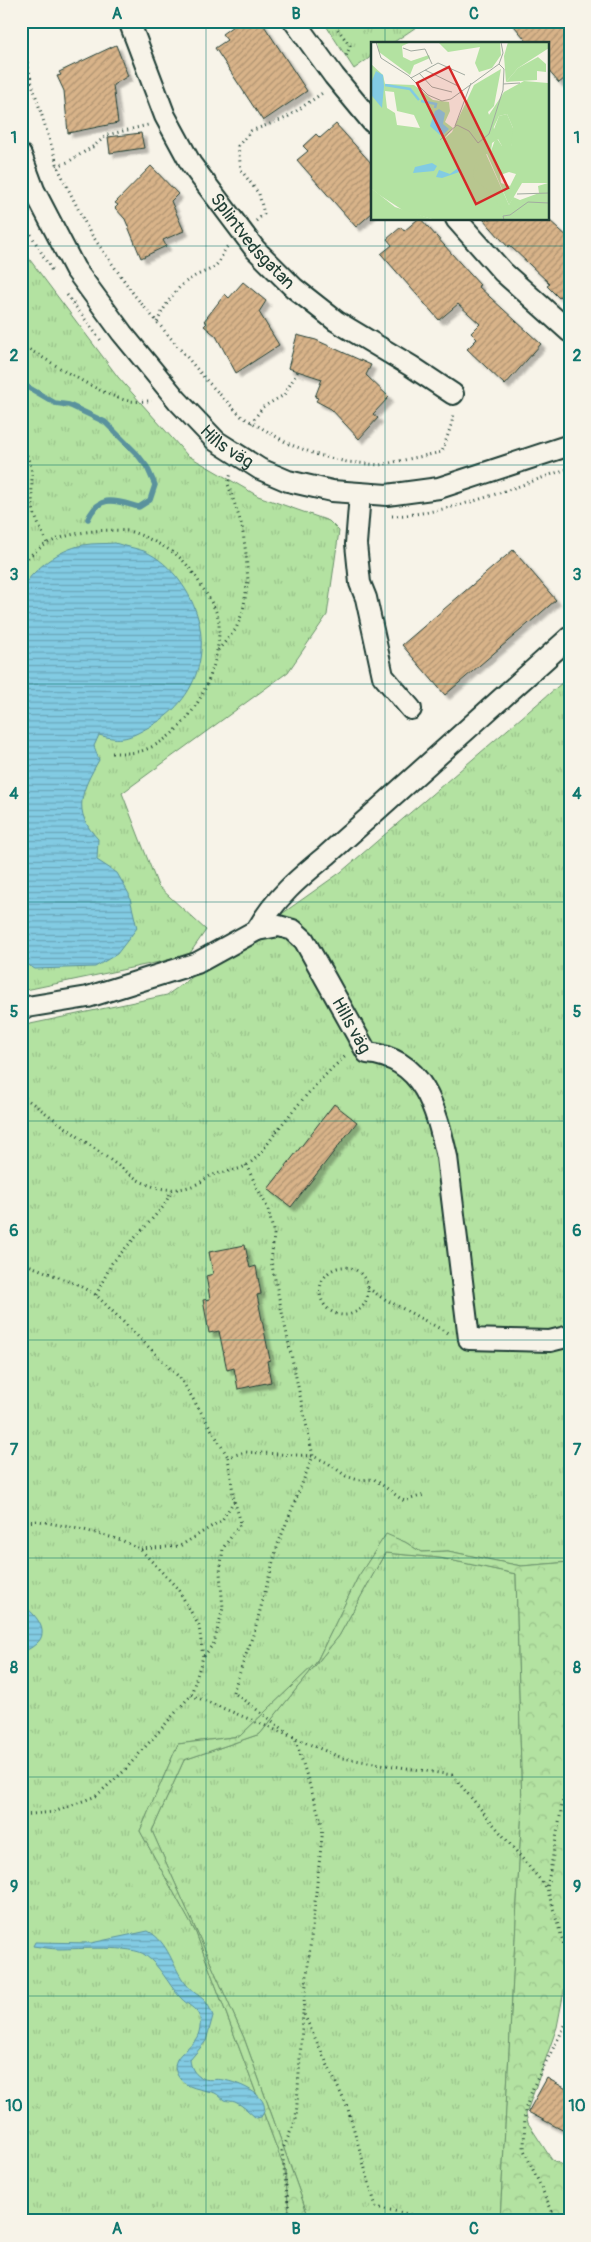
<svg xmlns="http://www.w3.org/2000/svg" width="591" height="2242" viewBox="0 0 591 2242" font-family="Pangolin,sans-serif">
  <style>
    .grass { fill: url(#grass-tufts); stroke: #69906a }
    .forest { fill: url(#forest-crowns); stroke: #69906a }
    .water { fill: url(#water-rules); stroke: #5a929d }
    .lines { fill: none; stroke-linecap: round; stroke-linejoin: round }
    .stream { stroke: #5a929d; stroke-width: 5.5 }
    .building { fill: url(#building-hatch); stroke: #1f3d34; filter: url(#shadow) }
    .minor-casing { stroke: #1f3d34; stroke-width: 24 }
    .path { stroke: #1f3d34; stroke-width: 3; stroke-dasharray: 1 4; stroke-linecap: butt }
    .minor { stroke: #f7f3e8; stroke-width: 20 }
    .grid { fill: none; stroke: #0f766e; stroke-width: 1; stroke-opacity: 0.55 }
    .labels { text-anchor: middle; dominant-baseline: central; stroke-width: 4.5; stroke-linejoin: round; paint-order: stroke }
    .street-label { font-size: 18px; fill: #1f3d34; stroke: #f7f3e8 }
    .inset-river { fill: none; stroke: #82cbe3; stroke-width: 2.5 }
    .inset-road { fill: none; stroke: #a1aaa0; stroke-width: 1 }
    .view { fill: #d62828; fill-opacity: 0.15; stroke: #d62828; stroke-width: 2.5 }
    .inset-edge { fill: none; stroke: #1f3d34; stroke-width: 2.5 }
    .neatline { fill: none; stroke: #0f766e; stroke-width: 2 }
    .grid-label { font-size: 16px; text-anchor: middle; font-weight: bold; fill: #0f766e }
  </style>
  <defs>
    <pattern id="grass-tufts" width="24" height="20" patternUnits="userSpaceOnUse" patternTransform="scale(1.25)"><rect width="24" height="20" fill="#b3e2a1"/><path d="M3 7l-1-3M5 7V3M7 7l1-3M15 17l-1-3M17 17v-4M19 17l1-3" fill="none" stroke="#9ac38b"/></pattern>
    <pattern id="forest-crowns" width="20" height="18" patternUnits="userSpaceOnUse" patternTransform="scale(1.25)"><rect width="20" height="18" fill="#b3e2a1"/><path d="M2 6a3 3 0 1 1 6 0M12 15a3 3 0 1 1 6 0" fill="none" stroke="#9ac38b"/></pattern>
    <pattern id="water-rules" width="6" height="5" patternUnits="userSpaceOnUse" patternTransform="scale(1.25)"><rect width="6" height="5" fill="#82cbe3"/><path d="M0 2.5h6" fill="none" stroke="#6aa6b9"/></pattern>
    <pattern id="building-hatch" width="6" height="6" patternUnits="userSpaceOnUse" patternTransform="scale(1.25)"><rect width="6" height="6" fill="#d8b389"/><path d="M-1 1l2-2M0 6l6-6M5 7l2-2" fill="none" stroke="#af9371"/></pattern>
    <filter id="shadow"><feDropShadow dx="4.5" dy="4.5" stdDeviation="1" flood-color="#0004"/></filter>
  </defs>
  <rect width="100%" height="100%" fill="#f7f3e8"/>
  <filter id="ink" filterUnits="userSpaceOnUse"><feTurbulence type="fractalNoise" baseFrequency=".02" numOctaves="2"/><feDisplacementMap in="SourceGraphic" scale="10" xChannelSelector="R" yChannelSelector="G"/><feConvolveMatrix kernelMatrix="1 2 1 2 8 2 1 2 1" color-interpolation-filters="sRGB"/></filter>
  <g filter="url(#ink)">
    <!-- grass -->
    <g class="grass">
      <path d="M 323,21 L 425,21 L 391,44 L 372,44 L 372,56 L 354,69 Z"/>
      <path d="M 21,248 L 118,377 L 187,455 L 258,496 L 329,521 L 339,531 L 327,615 L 288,672 L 122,793 L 158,886 L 206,930 L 188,956 L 21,991 Z"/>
      <path d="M 570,676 L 570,1562 L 521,1566 L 448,1551 L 421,1552 L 405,1542 L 386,1535 L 358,1577 L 316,1663 L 240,1736 L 178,1744 L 140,1831 L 196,1933 L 285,2170 L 290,2221 L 21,2221 L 21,1026 L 167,995 L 341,872 Z"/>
      <path d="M 385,1553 L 440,1558 L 516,1574 L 522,1808 L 500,2221 L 310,2221 L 244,2038 L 152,1831 L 184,1760 L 260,1734 L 339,1636 Z"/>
    </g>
    <!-- forest -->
    <path class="forest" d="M 386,1534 L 405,1542 L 421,1552 L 448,1551 L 521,1566 L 570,1562 L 570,1985 L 565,1986 L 557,2027 L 526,2114 L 528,2123 L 552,2160 L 570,2168 L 570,2221 L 500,2221 L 522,1808 L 516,1574 L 440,1558 L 385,1553 L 339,1636 L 260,1734 L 184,1760 L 152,1831 L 244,2038 L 310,2221 L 290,2221 L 285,2170 L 196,1933 L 140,1831 L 178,1744 L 240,1736 L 316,1663 L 358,1577 Z"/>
    <!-- water -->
    <g class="water">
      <path d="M 115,543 C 124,546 135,548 144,551 C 158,557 171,569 179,580 C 217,630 206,697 149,727 C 129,738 122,742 99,735 L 94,746 L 99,760 C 82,790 71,811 98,839 L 97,860 L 117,873 L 129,894 L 137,928 L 117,954 L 95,967 L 35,969 L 21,961 L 21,589 C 35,568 58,550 83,545 C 93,543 105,544 115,543 Z"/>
      <path d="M 21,1603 C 33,1612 52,1631 36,1644 C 31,1648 27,1651 21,1651 Z"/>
      <path d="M 148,1931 C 169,1942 172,1967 186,1984 C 198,1999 205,1994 213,2016 L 206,2041 L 190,2060 C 191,2068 194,2073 200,2077 C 207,2082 216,2078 223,2080 C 239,2082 276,2098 261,2117 L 256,2118 C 249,2112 244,2106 235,2102 C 232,2101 227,2101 224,2100 C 221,2098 219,2095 215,2093 C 203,2089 185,2089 178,2076 C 166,2055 195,2049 199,2032 C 205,2009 190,2009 179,1996 C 167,1982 160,1966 145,1955 C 134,1945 77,1949 59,1949 C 51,1949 41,1947 33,1946 L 35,1942 L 91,1943 Z"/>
    </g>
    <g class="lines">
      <!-- stream -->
      <path class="stream" d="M 21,383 L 55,403 L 69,405 L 105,422 L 137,454 L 147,467 L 155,485 L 150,500 L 139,507 C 116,501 100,493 88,519"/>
    </g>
    <!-- building -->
    <g class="building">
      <path d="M 240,21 L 261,21 L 307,91 L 263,121 L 215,48 L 227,40 L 222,34 Z"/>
      <path d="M 510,21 L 570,21 L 570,74 L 559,83 L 547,69 L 547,44 L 529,44 Z"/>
      <path d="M 116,45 L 128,76 L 113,85 L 118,123 L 68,133 L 64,91 L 57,76 L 61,75 L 59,72 Z"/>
      <path d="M 336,124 L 372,164 L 372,213 L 356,227 L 297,160 L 308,151 L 303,146 L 316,134 L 320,138 Z"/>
      <path d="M 141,133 L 144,148 L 110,153 L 108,137 Z"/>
      <path d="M 151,166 L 178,194 L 171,201 L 184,231 L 163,240 L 166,246 L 141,258 L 125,219 L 115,208 L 118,205 L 115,203 Z"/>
      <path d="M 418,219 L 421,219 L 460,263 L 480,285 L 478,286 L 541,344 L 505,385 L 467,349 L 477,339 L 471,333 L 480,324 L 458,304 L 439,320 L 381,254 L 392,245 L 387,239 L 401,227 L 404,231 Z"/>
      <path d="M 483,219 L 548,219 L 570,239 L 570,286 L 559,298 L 547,286 L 550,284 L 509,245 L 508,247 Z"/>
      <path d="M 243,282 L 266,301 L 259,312 L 279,345 L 236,373 L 216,336 L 204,326 L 207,323 L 204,321 L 225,294 L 229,298 Z"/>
      <path d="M 297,335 L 316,340 L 371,365 L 366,375 L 389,397 L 373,414 L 378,418 L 359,439 L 331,409 L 316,401 L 318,398 L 315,397 L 322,379 L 288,368 Z"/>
      <path d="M 513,550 L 556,600 L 445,695 L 402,645 Z"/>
      <path d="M 334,1104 L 357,1122 L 291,1207 L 268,1189 Z"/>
      <path d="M 245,1245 L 250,1268 L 256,1266 L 261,1294 L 257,1295 L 270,1360 L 267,1361 L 271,1382 L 238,1389 L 234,1368 L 227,1370 L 219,1331 L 209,1333 L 203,1300 L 210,1299 L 206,1276 L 213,1274 L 209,1252 Z"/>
      <path d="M 547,2078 L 570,2091 L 570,2134 L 528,2112 Z"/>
    </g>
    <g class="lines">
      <!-- minor casing -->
      <g class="minor-casing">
        <g id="minor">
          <path id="s1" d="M 129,21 L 165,116 L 191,164 L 255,249 L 294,288 L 336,321 L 411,366 L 453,394"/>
          <path d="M 294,21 L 334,76 L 372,122"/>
          <path id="s2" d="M 21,155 L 34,190 L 75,269 L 122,333 L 177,400 L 216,441 L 260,469 L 288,481 L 332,491 L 387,495 L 439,488 L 570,445"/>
          <path d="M 456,219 L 503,272 L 570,332"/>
          <path d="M 360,494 L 356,544 L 360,583 L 366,598 L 383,676 L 411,709"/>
          <path d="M 257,930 C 275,898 299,878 327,855 L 570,637"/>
          <path id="s3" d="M 21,1008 L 88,997 L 197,963 L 257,930 L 279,926 L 293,930 L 304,940 L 367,1053 C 424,1058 436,1109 447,1157 L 469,1339 L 550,1341 L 570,1336"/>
        </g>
      </g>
      <!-- path -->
      <g class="path">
        <path d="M 332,21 L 350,46 L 345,59"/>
        <path d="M 21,23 L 35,21"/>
        <path d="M 21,33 L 32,84 L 59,170 L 89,231 L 135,296 L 208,382 L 241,416 L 289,444 L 318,455 L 347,462 L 380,465 L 442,452 L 452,423 L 453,413"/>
        <path d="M 57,166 L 68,162 L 94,146 L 107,135 L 148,125"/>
        <path d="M 21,217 L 53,273"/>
        <path d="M 256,221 L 264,214 L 259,194 L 241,170 L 238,146 L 251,131 L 286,118 L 324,92"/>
        <path d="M 67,295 L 102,342"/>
        <path d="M 157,322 C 165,306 174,289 190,279 C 197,274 207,272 214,267 C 222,261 222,251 229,245"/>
        <path d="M 21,345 C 49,360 99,395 129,401 C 136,402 145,401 152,401"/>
        <path d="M 251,423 L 263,407 L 284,395 L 298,371"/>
        <path d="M 21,447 C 38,467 29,483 33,506 C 34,518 42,531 47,543"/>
        <path d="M 392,516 C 455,513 511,488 570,468"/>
        <path d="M 21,565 C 40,542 66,534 94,531 C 105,530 117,530 128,531 C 139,533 171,549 179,557 C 190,566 198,581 206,593 C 211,602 219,614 219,624 C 221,671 191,734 144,750 C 134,754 121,753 111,753"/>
        <path d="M 218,650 L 236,629 L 243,611 L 248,581 L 246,554 L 242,526 L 228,484 L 231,473"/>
        <path d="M 21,1095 L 138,1180 C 157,1190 176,1193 197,1184 C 202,1182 206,1178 210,1176 C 222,1171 236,1172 247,1165 C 261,1156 269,1141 279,1128 C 300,1102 321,1077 347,1055"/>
        <path d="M 246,1165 L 268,1209 L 274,1235 L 271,1261 L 313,1456 L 278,1544 L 255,1629 L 233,1692 L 295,1738 L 342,1758 L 452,1775 L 547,1888"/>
        <path d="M 21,1262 L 78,1285 L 96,1295 L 181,1379 L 228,1457"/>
        <circle cx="344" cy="1291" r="24"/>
        <path d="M 368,1288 L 381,1297 L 450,1334"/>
        <path d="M 96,1295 L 112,1263 L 164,1206 L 172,1190"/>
        <path d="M 21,1522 L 39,1521 L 84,1530 L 121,1540 L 140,1549 L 178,1589 L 199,1626 L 203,1657 L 191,1695 L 123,1772 L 96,1796 L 54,1812 L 21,1815"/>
        <path d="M 141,1549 L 180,1546 L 222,1520 L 234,1501"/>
        <path d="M 204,1656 L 214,1643 L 223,1608 L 220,1573 L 223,1548 L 241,1523 L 234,1500 L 228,1457 L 245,1452 L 313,1456 L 328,1463 L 346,1476 L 358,1480 L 374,1479 L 404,1501 L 424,1495"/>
        <path d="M 191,1695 L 295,1738 L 323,1828 L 303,2012 L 348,2109 L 376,2207 L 417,2216 L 420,2221"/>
        <path d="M 570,1762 L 547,1888 L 570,1965"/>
        <path d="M 290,2221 L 282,2151 L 296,2119 L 303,2013"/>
        <path d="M 550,2221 L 552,2211 L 524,2150 L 525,2110 L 534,2085 L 570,2016"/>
      </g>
      <!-- minor -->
      <use href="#minor" class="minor"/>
    </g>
  </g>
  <!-- grid -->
  <path class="grid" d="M 206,21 L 206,2221M 385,21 L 385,44M 385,219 L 385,2221M 21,246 L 570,246M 21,465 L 570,465M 21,684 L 570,684M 21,902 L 570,902M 21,1121 L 570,1121M 21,1340 L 570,1340M 21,1558 L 570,1558M 21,1777 L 570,1777M 21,1996 L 570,1996"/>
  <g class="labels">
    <!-- street labels -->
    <g class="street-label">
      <text stroke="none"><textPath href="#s1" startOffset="255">Splintvedsgatan</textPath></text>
      <text stroke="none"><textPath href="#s2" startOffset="361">Hills väg</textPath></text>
      <text stroke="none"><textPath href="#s3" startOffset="400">Hills väg</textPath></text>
    </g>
  </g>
  <!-- overview -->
  <g transform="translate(371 42)">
    <rect width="178" height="178" fill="#f7f3e8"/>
    <path d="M 167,15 L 175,22 L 175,30 L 166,29 L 166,38 L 135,40 L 147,26 ZM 0,22 L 12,33 L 14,42 L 43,43 L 62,58 L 78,60 L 79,69 L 74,80 L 82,86 L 73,97 L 81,90 L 103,43 L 130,27 L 123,64 L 117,70 L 123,87 L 128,74 L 136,72 L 142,86 L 142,99 L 140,104 L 131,104 L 127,97 L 121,101 L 120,109 L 115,112 L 138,163 L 142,155 L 149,158 L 168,151 L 167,144 L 177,141 L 177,177 L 61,177 L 33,169 L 7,152 L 0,146 ZM 14,49 L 23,50 L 26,69 L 43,73 L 49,86 L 26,83 L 24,71 L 16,66 Z" fill="#b3e2a1" fill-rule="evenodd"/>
    <path d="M 6,0 L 40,0 L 31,4 L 32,15 L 40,19 L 58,13 L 59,16 L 43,23 L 39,33 L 8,10 ZM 59,0 L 129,0 L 130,13 L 121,26 L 108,30 L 104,21 L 109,5 L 77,10 L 68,1 ZM 137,0 L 177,0 L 178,6 L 147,26 L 135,40 L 133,14 ZM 153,39 L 177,41 L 177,141 L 151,141 L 138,163 L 116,112 L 108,115 L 108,120 L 106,128 L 102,131 L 103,136 L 113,145 L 121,152 L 135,173 L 119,151 L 102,136 L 102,130 L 107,114 L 120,109 L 125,95 L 131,104 L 140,104 L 142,86 L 136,72 L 128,74 L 119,93 L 113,88 L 114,79 L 133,50 ZM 138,130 L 145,132 L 139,144 L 130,141 L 129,133 ZM 0,146 L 24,165 L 61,177 L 0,177 Z" fill="#b3e2a1" fill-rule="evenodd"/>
    <path d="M 5,29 L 12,33 L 13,44 L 11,66 L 1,54 L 0,41 ZM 68,67 L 74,71 L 72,82 L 78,87 L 73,92 L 69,93 L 59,84 L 64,69 ZM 61,121 L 66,124 L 63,129 L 42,131 L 44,125 ZM 87,126 L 91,129 L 71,136 L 65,135 L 68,128 L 79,132 Z" fill="#82cbe3"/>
    <path class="inset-river" d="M 14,43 L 39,47 L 48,58M 50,59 L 65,62 L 64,66"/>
    <path class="inset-road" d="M 5,0 L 10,16 L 38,34 L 57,53 L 71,59 L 80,57 L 128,22M 32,6 L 40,9 L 54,7 L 61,22M 54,28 L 87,44M 48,31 L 61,45 L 81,50M 40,36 L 67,21 L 94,33M 132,42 L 149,41M 84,84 L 100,41M 69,98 L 86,83 L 98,89 L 107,101 L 118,92 L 132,48 L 133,27 L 128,22 L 132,11 L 130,0M 146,152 L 178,151M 133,178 L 132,174 L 139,173 L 157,160 L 178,161"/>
    <path class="view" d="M 78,25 L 137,146 L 105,162 L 46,41 Z"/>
    <rect width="178" height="178" class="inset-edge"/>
  </g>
  <!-- margin -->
  <rect width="591" height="2242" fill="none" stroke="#f7f3e8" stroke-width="55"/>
  <rect x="28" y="28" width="536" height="2186" class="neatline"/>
  <g class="grid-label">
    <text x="117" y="19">A</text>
    <text x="296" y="19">B</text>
    <text x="474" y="19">C</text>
    <text x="14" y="143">1</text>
    <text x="577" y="143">1</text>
    <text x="14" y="361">2</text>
    <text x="577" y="361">2</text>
    <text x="14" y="580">3</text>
    <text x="577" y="580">3</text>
    <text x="14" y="799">4</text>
    <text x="577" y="799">4</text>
    <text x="14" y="1017">5</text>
    <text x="577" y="1017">5</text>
    <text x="14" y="1236">6</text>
    <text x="577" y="1236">6</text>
    <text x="14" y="1455">7</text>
    <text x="577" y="1455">7</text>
    <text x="14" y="1673">8</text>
    <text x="577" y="1673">8</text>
    <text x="14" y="1892">9</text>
    <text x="577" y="1892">9</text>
    <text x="14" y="2111">10</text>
    <text x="577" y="2111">10</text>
    <text x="117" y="2234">A</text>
    <text x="296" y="2234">B</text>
    <text x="474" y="2234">C</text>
  </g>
</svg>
